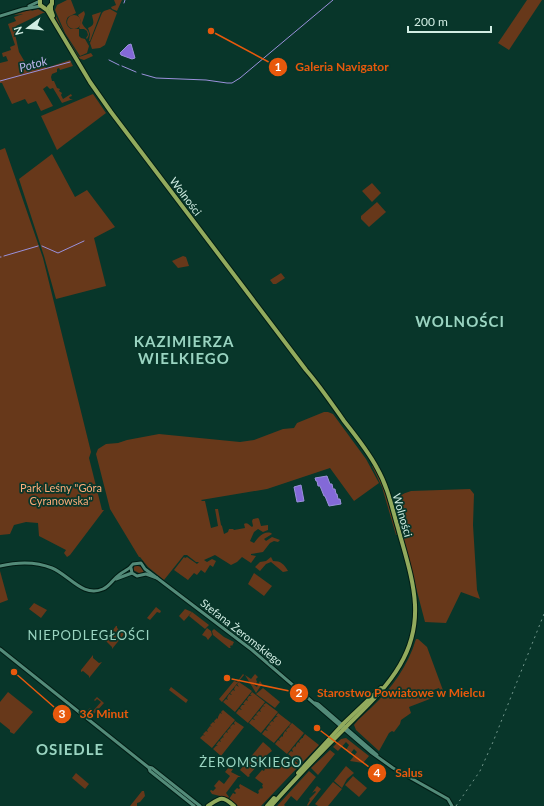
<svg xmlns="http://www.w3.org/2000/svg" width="544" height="806" viewBox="0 0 544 806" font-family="Lato,sans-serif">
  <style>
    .green { fill: #67381a }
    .water { fill: #8369d8; stroke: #9a91db }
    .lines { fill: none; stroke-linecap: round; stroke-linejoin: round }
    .stream { stroke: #9a91db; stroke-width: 1 }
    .minor-casing { stroke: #001c14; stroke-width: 5 }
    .major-casing { stroke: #001c14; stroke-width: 6 }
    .minor { stroke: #538b79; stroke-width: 3 }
    .major { stroke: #92ab5d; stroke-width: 4 }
    .rail { stroke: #72978c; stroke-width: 1; stroke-dasharray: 2 4; stroke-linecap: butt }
    .labels { text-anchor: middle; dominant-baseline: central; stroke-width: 3.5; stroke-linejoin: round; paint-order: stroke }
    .street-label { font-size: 11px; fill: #d1ede3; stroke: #08362a }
    .park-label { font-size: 11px; fill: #feac7a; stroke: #08362a }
    .water-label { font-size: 12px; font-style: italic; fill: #beb6ed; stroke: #08362a }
    .quarter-label { font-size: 13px; letter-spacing: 1px; fill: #9ad4c1; stroke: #08362a }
    .district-label { font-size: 15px; font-weight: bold; letter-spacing: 1px; fill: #9ad4c1; stroke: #08362a }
    .leader { fill: none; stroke: #e8590c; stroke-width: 1.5 }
    .callout-dot { fill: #e8590c; stroke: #08362a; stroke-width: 1.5 }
    .mark-label { font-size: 12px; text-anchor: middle; font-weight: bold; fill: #fff }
    .callout-label { font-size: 12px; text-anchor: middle; font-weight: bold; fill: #e8590c; stroke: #08362a; stroke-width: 3.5; stroke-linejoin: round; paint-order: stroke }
  </style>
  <rect width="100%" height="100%" fill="#08362a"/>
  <!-- green -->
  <g class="green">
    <path d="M 67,0 L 71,0 L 76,13 L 68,17 C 65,21 66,26 71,29 L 79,29 L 79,36 L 81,38 L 85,39 L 89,46 L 87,53 L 80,56 L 65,33 L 55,10 L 57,5 Z"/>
    <path d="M 114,0 L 122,0 L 117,11 L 112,9 L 111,7 L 116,5 Z"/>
    <path d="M 527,0 L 542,0 L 509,50 L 498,43 Z"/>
    <path d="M 33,9 L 31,11 L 38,9 L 45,13 L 43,13 L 16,26 L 18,32 L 15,34 L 19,52 L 29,69 L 43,63 L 46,68 L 70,60 L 73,66 L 60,70 L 59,68 L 57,69 L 57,72 L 52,74 L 51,77 L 52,81 L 54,81 L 57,88 L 60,89 L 59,91 L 62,93 L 61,95 L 63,99 L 71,94 L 72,96 L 69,97 L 70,99 L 73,99 L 62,103 L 53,88 L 50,89 L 47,86 L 43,89 L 53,106 L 41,111 L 36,101 L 28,104 L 25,99 L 12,104 L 2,83 L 0,83 L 0,63 L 8,61 L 6,56 L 3,57 L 2,53 L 11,50 L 10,47 L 15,45 L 8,24 L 16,21 L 14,17 L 23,14 L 14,15 L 16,14 Z"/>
    <path d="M 110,9 L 117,13 L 105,45 L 100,48 L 92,49 L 90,43 L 102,13 L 104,11 Z"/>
    <path d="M 84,11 L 85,14 L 82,23 C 84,29 93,31 87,39 L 86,38 L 88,35 L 87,31 L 84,29 L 80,29 L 79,28 L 81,21 L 78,15 Z"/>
    <path d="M 54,12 L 64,33 L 79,57 L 91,53 L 93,56 L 84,60 L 78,58 L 56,19 L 53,13 Z"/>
    <path d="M 101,12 L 90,41 L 89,41 L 90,34 L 88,28 C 96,25 93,21 92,15 Z"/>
    <circle cx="74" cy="22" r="7"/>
    <path d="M 93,94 L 106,113 L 57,150 L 41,116 Z"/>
    <path d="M 5,148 L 43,258 L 91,452 L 89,458 L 102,510 L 104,510 L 70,555 L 67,557 L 64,553 L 66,550 L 39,536 L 38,523 L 26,522 L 14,525 L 10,534 L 0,535 L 0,150 Z"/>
    <path d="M 52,154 L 75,197 L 87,190 L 115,227 L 94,238 L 106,286 L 56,299 L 44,256 L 19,179 Z"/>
    <path d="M 372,183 L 381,193 L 372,202 L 362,191 Z"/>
    <path d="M 377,202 L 386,212 L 369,227 L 361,219 L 361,216 Z"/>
    <path d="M 183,256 L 186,257 L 189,266 L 178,268 L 172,261 Z"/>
    <path d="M 281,273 L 285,278 L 276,284 L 273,284 L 270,280 Z"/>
    <path d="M 324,412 L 328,412 L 333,414 L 366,459 L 379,483 L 354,501 L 330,468 L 267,489 L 201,500 L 202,501 L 205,501 L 211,528 L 218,526 L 215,509 L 218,509 L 221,525 L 222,526 L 224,534 L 228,532 L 229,529 L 233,529 L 234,530 L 245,528 L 244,524 C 247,522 249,525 252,527 L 253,526 L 252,521 L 253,519 L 258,518 L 259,519 L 261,526 L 268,525 L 268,530 L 263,532 L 258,529 L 254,532 L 250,541 L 254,543 C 259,537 263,531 271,533 L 272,534 L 264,539 L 266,541 L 272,537 L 280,540 L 278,542 L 274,541 L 270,543 L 263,552 L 251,554 L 251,555 L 256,556 L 251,563 L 242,557 L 237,562 L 231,565 L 215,555 L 204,560 L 207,562 L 212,559 L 216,561 L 213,567 L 210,565 L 205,573 L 201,570 L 197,575 L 194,573 L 188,580 L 174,570 L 184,557 L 185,558 L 187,557 L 197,564 L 199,562 L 196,562 L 187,555 L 184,555 L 164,580 L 148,567 L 140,557 L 139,557 L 110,509 L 96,454 L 98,449 L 106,444 L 118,443 L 127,440 L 159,434 L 240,442 L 254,440 L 283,429 L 294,428 L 297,423 Z"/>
    <path d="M 374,465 L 384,487 L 397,535 L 396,535 L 382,487 L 372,466 Z"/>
    <path d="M 470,489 L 474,494 L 473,525 L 477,590 L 480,599 L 461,592 L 446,623 L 425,622 L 395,507 C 397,497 401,494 411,491 Z"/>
    <path d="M 271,557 L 273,561 C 281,561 284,564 288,571 L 283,572 L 271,562 L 266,564 L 260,571 L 255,567 L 260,562 L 266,561 Z"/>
    <path d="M 135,565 L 141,567 L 144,571 L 142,573 L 139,573 L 133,570 Z"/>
    <path d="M 0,571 L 8,600 L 0,603 Z"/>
    <path d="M 254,573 L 272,586 L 264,596 L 248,584 Z"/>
    <path d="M 34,603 L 47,610 L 41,618 L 29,609 Z"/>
    <path d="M 156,607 L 161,611 L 160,613 L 157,612 L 150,620 L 147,618 Z"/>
    <path d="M 185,609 L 192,612 L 184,621 L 179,616 Z"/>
    <path d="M 192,612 L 209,625 L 205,629 L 189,616 Z"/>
    <path d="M 116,626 L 117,626 L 117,628 L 123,633 L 125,633 L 112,649 L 112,647 L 106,641 L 104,642 Z"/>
    <path d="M 207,628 L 211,631 L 212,635 L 208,640 L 206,637 L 202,635 Z"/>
    <path d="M 214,629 L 224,637 L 234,642 L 232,646 L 231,645 L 230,647 L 231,648 L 229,648 L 213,635 L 212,631 Z"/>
    <path d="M 416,639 L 418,639 L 427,647 L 444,693 L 442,694 L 439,688 L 433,690 L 435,697 L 409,707 L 411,713 L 401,720 L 400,724 L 394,732 L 392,731 L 389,733 L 379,751 L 356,730 L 354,725 C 359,718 366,713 372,707 C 392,688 408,666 416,639 Z"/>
    <path d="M 93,655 L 93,658 L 99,663 L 102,662 L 89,678 L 89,676 L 83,671 L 81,672 L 81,670 Z"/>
    <path d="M 243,674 L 244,675 L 222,702 L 219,699 L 234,681 L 237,682 Z"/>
    <path d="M 255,674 L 258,677 L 256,679 L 257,682 L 254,685 L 257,687 L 260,681 L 262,684 L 256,693 L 245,675 L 251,679 Z"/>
    <path d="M 239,682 L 252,691 L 235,712 L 223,702 L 226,699 L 228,700 L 227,698 L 229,694 L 232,695 L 230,693 L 233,690 L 235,691 L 234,689 L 236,685 L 239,687 L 237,684 Z"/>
    <path d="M 171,687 L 188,700 L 186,703 L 169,690 Z"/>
    <path d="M 263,688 L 280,702 L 275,708 L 256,694 Z"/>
    <path d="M 8,692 L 33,712 L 14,734 L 10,732 L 10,730 L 0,722 L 0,702 Z"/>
    <path d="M 252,692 L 265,702 L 248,723 L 236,713 L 239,709 L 242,710 L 240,708 L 242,705 L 245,705 L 243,704 L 246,700 L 248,701 L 247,699 L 249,696 L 252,696 L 250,695 Z"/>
    <path d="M 97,697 L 104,703 L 94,714 L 88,710 L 90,708 L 93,711 L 101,702 L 97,699 L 95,701 L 94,700 Z"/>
    <path d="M 266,703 L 278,712 L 261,733 L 249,723 L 252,719 L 255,720 L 253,718 L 256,715 L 258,716 L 256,714 L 259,711 L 261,712 L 260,710 L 263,706 L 265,707 L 263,705 Z"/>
    <path d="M 223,710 L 235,720 L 212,748 L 200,738 L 203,735 L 205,736 L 203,734 L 206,731 L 208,732 L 207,730 L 210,726 L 212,727 L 210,725 L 213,722 L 215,723 L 214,721 L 217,718 L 218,719 L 218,717 L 220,713 L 222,714 L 221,712 Z"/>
    <path d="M 278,713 L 291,723 L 274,743 L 262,734 L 265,730 L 268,731 L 266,729 L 269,725 L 271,726 L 269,724 L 272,721 L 274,722 L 273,720 L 276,717 L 278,717 L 276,716 Z"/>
    <path d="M 235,721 L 244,727 L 221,756 L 213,749 L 216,746 L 218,746 L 216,745 L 219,741 L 221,742 L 220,740 L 223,737 L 224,738 L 223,736 L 226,732 L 228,733 L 227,731 L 230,728 L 231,729 L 230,727 L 233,724 L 235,725 L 234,723 Z"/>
    <path d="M 292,723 L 304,733 L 287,754 L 275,744 L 278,740 L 280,741 L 279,739 L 282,736 L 283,737 L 283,735 L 285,731 L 287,732 L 286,730 L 289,727 L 290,728 L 289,726 Z"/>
    <path d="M 305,734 L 319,745 L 301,764 L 288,754 L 291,751 L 293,752 L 292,749 L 295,746 L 296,747 L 296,745 L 298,742 L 300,743 L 299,741 L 302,738 L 303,738 L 303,737 Z"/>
    <path d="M 346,738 L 369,756 L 363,763 L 350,761 L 357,752 L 354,749 L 350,754 L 346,750 L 349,745 L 346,742 L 338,751 L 333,747 L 341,739 Z"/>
    <path d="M 263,742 L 270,748 L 272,751 L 268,754 L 249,775 L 250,776 L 248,777 L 240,770 Z"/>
    <path d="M 330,750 L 335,754 L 318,775 L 311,768 Z"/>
    <path d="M 278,755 L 287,762 L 291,758 L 300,765 L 261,806 L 238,806 L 229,799 L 233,793 L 235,794 L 236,793 L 234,791 L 237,788 L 239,789 L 240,788 L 239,786 L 240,784 L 258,794 L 259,792 L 258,791 L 261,788 L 262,789 L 263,787 L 262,786 L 263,784 L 255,778 L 262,770 L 264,771 L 265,769 L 264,768 L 266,764 L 268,766 L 270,764 L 268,763 L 274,756 Z"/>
    <path d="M 346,766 L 354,773 L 347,779 L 342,788 L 334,781 Z"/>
    <path d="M 229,767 L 233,769 L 231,772 L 241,777 L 238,777 L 226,793 L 229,797 L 228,798 L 212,794 L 210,791 L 211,790 L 213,791 L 216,788 L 214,786 L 219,780 L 224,784 L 230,776 L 225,772 Z"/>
    <path d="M 309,771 L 316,777 L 297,801 L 291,796 L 284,805 L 285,806 L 277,806 Z"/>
    <path d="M 76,773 L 89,784 L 85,789 L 72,778 Z"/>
    <path d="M 353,776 L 367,788 L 359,797 L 345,785 Z"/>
    <path d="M 333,782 L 342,789 L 328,806 L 318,806 L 315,804 Z"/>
    <path d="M 317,786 L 321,789 L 308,806 L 307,805 L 310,800 L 309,799 L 316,792 L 315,791 L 312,793 Z"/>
    <path d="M 142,791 L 144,791 L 145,796 L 140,802 L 137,803 L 137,806 L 130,806 Z"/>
  </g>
  <!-- water -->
  <g class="water">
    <path d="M 131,44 L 135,58 L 132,59 L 121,55 L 120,53 L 128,45 Z"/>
    <path d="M 327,476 L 330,484 L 332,484 L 333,489 L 335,489 L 336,494 L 337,494 L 338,499 L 340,499 L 341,504 L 329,506 L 325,496 L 324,496 L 320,486 L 318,486 L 317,481 L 316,481 L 315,478 Z"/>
    <path d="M 301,485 L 304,501 L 297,502 L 294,487 Z"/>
  </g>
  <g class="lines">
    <!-- stream -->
    <g class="stream">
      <path d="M 124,3 L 125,0"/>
      <path d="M 109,60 L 119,65"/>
      <path d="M 122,66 L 136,72"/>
      <path d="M 142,74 L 156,78 L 206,80 L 227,83 L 232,83 L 240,78 L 333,0"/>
      <path d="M 0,81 L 70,62"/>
      <path d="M 42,246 L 58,253 L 84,241"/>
      <path d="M 4,256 L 38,246"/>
      <path d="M 0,257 L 1,257"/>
    </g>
    <!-- minor casing -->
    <g class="minor-casing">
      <g id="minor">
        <path d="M 29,6 L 40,1"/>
        <path d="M 0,16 L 23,9 L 41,6"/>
        <path d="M 0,566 C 17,562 35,561 52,568 C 69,575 83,598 103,589 C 110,586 113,579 119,575 C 125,570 129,570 133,564 L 141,563 L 145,569 L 157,578 L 252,650 L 372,753 L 393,768 L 448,799 L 452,806"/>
        <path d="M 131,568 L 132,573 L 137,576 L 146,574 L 157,578"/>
        <path d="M 116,579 L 132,573"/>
        <path d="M 0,649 L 148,767 L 152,768 L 200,806"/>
        <path d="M 315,703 L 318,704 L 377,755"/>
        <path d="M 149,768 L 150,771 L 194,806"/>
      </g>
    </g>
    <!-- major casing -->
    <g class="major-casing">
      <g id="major">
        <path d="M 40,0 L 40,5 L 47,10 L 90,82 L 111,112 L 306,370 C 320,386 332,404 344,421 C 356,436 368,451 377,468 C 388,487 392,508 398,528 C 411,576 428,618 400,665 C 386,689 365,708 346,727 C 321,752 295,779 271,806"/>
        <path d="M 51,5 L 51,10 L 53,16"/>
        <path d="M 49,7 L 52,4 L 52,0"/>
        <path d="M 298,773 L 343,724 L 381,688"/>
        <path d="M 208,806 C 220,798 222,795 234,806"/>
        <path d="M 267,806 L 274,798"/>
      </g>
    </g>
    <!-- minor -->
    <use href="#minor" class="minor"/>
    <!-- major -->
    <use href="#major" class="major"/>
    <!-- rail -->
    <path class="rail" d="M 456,806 L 480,771 L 493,742 L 544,614"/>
  </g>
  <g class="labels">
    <!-- street labels -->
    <g class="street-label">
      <text transform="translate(186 196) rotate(53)">Wolności</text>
      <text transform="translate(403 515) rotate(74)">Wolności</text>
      <text transform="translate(242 632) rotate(38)">Stefana Żeromskiego</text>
    </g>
    <!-- park labels -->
    <g class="park-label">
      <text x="61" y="487">Park Leśny "Góra<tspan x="61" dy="13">Cyranowska"</tspan></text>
    </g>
    <!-- water labels -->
    <g class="water-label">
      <text transform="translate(33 64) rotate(-16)">Potok</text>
    </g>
    <!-- quarter labels -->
    <g class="quarter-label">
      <text x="89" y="635">NIEPODLEGŁOŚCI</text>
      <text x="251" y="762">ŻEROMSKIEGO</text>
    </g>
    <!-- district labels -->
    <g class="district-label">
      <text x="460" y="321">WOLNOŚCI</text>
      <text x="184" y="341">KAZIMIERZA<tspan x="184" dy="17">WIELKIEGO</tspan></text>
      <text x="70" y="749">OSIEDLE</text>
    </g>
  </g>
  <!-- callouts -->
  <path class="leader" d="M211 31L278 67M227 678L299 693M14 672L62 714M317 728L377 773"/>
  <g class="callout-dot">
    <circle cx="211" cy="31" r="4"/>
    <circle cx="227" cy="678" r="4"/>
    <circle cx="14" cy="672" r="4"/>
    <circle cx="317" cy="728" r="4"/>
    <circle cx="278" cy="67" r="10"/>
    <circle cx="299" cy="693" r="10"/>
    <circle cx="62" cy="714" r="10"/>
    <circle cx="377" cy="773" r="10"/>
  </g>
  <g class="mark-label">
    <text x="278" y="71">1</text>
    <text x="299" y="697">2</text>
    <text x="62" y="718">3</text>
    <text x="377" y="777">4</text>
  </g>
  <g class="callout-label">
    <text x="342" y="71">Galeria Navigator</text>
    <text x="401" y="697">Starostwo Powiatowe w Mielcu</text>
    <text x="104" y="718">36 Minut</text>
    <text x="409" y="777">Salus</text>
  </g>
  <!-- north arrow -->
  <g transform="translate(28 28) rotate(254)" stroke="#08362a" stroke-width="3" paint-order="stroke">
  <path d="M0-3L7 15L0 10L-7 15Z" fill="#d1ede3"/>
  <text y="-6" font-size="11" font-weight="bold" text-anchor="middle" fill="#d1ede3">N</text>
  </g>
  <!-- scale -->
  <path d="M408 26v6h83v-6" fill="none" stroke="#d1ede3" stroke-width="2"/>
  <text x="414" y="26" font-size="12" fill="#d1ede3" stroke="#08362a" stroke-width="3" paint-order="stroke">200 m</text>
</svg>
